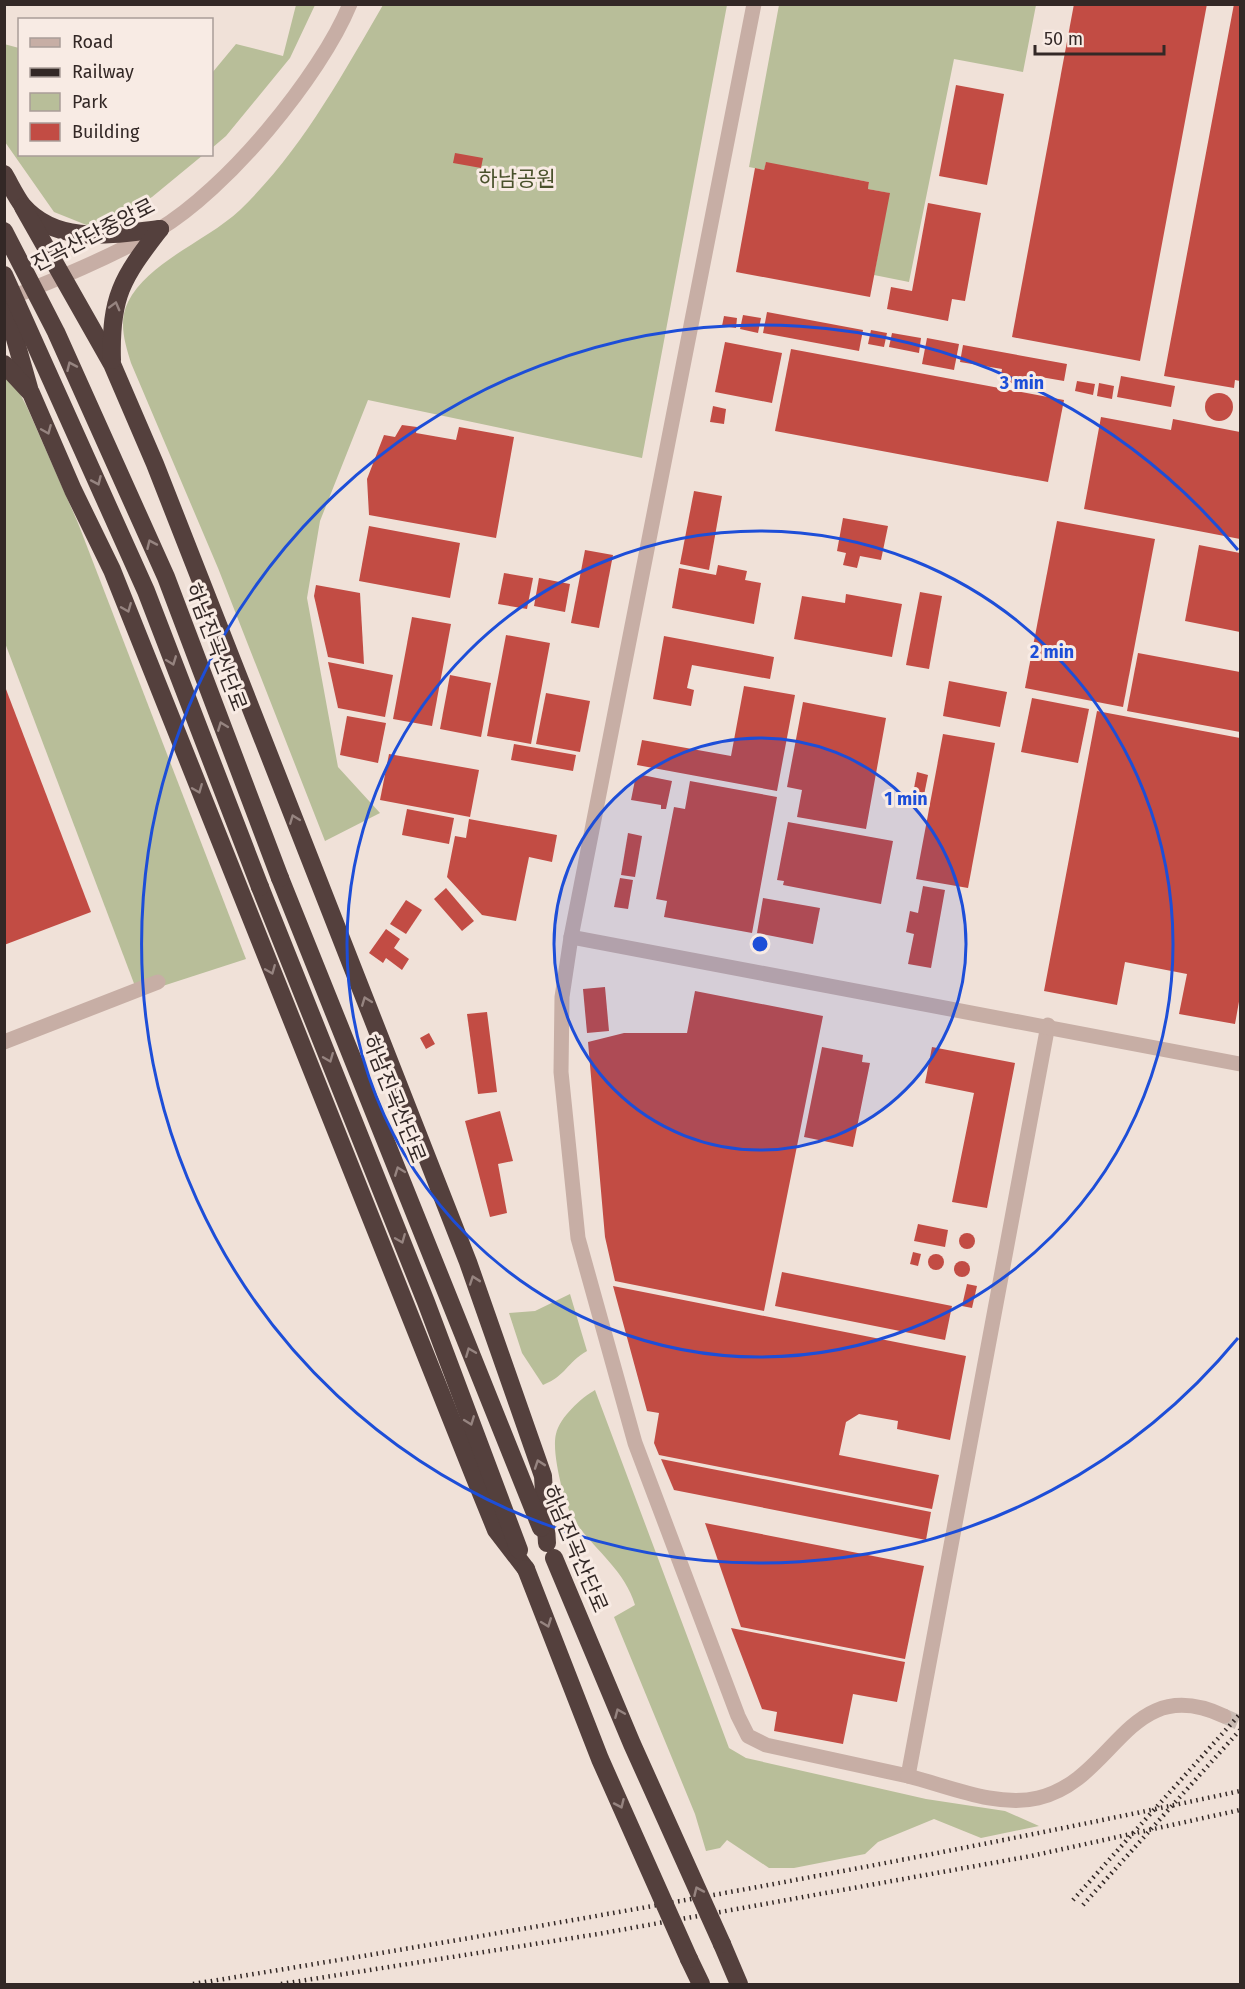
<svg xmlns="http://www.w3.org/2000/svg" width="1245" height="1989" viewBox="0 0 1245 1989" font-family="'Fira Sans','Noto Sans KR',sans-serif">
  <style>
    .green { fill: #b8be99 }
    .building { fill: #c24c44 }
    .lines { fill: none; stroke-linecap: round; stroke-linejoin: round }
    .street-tunnel { stroke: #cabcb4; stroke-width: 15; stroke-dasharray: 15 8; stroke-linecap: butt }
    .street { stroke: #c7aea5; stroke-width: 15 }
    .highway { stroke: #54403d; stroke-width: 18 }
    .rail { stroke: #332826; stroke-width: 4.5; stroke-dasharray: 1.5 4.5; stroke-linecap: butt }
    .highway-bridge { stroke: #54403d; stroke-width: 18 }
    .oneway { stroke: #968480 }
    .ring { fill: none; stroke: #1d4ed8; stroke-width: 3 }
    .labels { text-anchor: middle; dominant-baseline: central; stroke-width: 6; stroke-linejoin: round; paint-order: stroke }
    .park-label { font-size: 21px; fill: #49512b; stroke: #f8ebe4 }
    .street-label { font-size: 21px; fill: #332826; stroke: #f8ebe4 }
    .centre { fill: #1d4ed8; stroke: #f8ebe4; stroke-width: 3 }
    .ring-label { font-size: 18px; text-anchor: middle; font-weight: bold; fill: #1d4ed8; stroke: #f8ebe4; stroke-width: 6; stroke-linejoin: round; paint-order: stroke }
  </style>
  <rect width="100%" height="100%" fill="#f0e1d8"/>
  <!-- green -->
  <g class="green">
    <path d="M 296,5 L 315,5 L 290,58 L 226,136 L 212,148 L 212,73 L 236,44 L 283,56 Z"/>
    <path d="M 383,5 L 727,5 L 642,458 L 368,400 L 320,521 L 307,598 L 338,767 L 380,813 L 325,841 L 218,568 L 131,363 C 125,343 118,322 128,302 C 149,261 207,241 240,210 C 301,151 341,77 383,5 Z"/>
    <path d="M 779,5 L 1036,5 L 1023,72 L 954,59 L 909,282 L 874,275 L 889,193 L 868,189 L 869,182 L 766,163 L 764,170 L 749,167 Z"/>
    <path d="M 4,44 L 19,48 L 20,154 L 203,155 L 152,197 L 113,219 L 89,226 L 54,212 L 5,142 Z"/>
    <path d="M 5,374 L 17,388 L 27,407 L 78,523 L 246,959 L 138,994 L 5,643 Z"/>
    <path d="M 570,1294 L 587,1351 C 566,1363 567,1375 543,1385 L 522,1353 L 509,1313 L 535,1311 Z"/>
    <path d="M 595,1390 L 729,1748 L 746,1758 L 926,1799 L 1005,1811 L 1039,1826 L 981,1838 L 934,1819 L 878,1842 L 865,1854 L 794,1868 L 769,1868 L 727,1840 L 720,1848 L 706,1851 L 695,1814 L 614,1617 L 635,1605 C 625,1571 596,1551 576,1523 C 565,1509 551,1452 556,1434 C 560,1417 581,1398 595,1390 Z"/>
  </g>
  <!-- building -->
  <g class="building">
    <path d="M 1074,4 L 1207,4 L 1140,361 L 1012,337 Z"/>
    <path d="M 1234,4 L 1240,4 L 1240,381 L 1235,380 L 1234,388 L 1164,376 Z"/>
    <path d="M 956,85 L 1004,94 L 987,185 L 939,176 Z"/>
    <path d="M 455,153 L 483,158 L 481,168 L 453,163 Z"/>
    <path d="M 766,162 L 869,182 L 868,189 L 890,193 L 870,297 L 736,272 L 755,168 L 764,170 Z"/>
    <path d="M 928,203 L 981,213 L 965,301 L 952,299 L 948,321 L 887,309 L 891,287 L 912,291 Z"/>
    <path d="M 767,312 L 863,330 L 859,351 L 763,333 Z"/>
    <path d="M 743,315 L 761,318 L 758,333 L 740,329 Z"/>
    <path d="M 724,316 L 737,318 L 736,328 L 722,326 Z"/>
    <path d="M 871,330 L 887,333 L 884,347 L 868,344 Z"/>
    <path d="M 892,333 L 921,338 L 919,353 L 889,347 Z"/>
    <path d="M 927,338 L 959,344 L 954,370 L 922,364 Z"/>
    <path d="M 725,342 L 782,353 L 772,403 L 715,392 Z"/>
    <path d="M 963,345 L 1067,364 L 1064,381 L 1035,376 L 1034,387 L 1000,381 L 1002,369 L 960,362 Z"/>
    <path d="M 791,349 L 1064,400 L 1048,482 L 775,431 Z"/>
    <path d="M 1121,376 L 1175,386 L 1171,407 L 1117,397 Z"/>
    <path d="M 1077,381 L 1095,384 L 1093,395 L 1075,391 Z"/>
    <path d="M 1099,383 L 1114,386 L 1112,399 L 1097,396 Z"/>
    <circle cx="1219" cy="407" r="14"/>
    <path d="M 713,406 L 726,409 L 724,424 L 710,422 Z"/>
    <path d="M 1101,417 L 1171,430 L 1173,419 L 1240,432 L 1240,539 L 1084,509 Z"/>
    <path d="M 402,425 L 417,427 L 416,433 L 456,440 L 459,427 L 514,437 L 496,538 L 369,515 L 367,479 L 384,435 L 395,437 Z"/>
    <path d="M 694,491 L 722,496 L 709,570 L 680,564 Z"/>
    <path d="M 843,518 L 888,526 L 881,560 L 860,556 L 857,568 L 843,565 L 846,553 L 837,551 Z"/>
    <path d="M 1057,521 L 1155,539 L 1123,707 L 1025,688 Z"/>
    <path d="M 369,526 L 460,543 L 450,598 L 359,581 Z"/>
    <path d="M 1199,545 L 1240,553 L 1240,632 L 1185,621 Z"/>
    <path d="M 585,550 L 613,555 L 599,628 L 571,623 Z"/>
    <path d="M 718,565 L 747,571 L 745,580 L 761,583 L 754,624 L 672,608 L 679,568 L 716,575 Z"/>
    <path d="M 504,573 L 533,578 L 527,609 L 498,604 Z"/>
    <path d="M 539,578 L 570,584 L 565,612 L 534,606 Z"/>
    <path d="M 316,585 L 360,593 L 364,664 L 328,657 L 314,596 Z"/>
    <path d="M 920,592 L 942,596 L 929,669 L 906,665 Z"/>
    <path d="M 846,594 L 902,604 L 892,657 L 794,639 L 802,596 L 845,603 Z"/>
    <path d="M 412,617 L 451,624 L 432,726 L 393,719 Z"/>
    <path d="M 506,635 L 550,643 L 531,744 L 487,736 Z"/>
    <path d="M 664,636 L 774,657 L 770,679 L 692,665 L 687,688 L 694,690 L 691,706 L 653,699 Z"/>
    <path d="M 1138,653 L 1240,672 L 1240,732 L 1127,711 Z"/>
    <path d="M 328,662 L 393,675 L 385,717 L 338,708 Z"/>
    <path d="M 450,675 L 491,683 L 481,737 L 440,729 Z"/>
    <path d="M 949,681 L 1007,692 L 1000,727 L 943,716 Z"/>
    <path d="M 4,684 L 91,912 L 4,945 Z"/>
    <path d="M 744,686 L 795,695 L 777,791 L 637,765 L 642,740 L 731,756 Z"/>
    <path d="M 546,693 L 590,701 L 580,752 L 536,744 Z"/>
    <path d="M 1032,698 L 1089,709 L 1078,763 L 1021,752 Z"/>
    <path d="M 803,702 L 886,718 L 866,829 L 797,817 L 802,790 L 787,787 Z"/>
    <path d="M 1097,711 L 1240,738 L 1240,996 L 1235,1024 L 1179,1014 L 1187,974 L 1125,962 L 1117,1005 L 1044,991 Z"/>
    <path d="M 347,716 L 386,723 L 378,763 L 340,755 Z"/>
    <path d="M 943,734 L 995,743 L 968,888 L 916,879 Z"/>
    <path d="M 514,744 L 576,755 L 573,771 L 511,760 Z"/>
    <path d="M 389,754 L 479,770 L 470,817 L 380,800 Z"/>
    <path d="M 917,772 L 928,775 L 923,800 L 912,799 Z"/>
    <path d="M 642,775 L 672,781 L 666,809 L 661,809 L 661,805 L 631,800 L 635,780 Z"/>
    <path d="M 690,781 L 777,797 L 752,933 L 664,917 L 667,901 L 656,899 L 674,807 L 685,809 Z"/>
    <path d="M 407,809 L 454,818 L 449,844 L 402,835 Z"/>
    <path d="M 469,819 L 557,835 L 552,862 L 529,857 L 516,921 L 482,915 L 447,877 L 455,836 L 466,838 Z"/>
    <path d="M 788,822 L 893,841 L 881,904 L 783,885 L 784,881 L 777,880 Z"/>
    <path d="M 628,833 L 642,836 L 635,877 L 621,875 Z"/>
    <path d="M 620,878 L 633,880 L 628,909 L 614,907 Z"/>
    <path d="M 923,886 L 945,890 L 931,968 L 908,964 L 914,934 L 906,932 L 910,911 L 918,913 Z"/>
    <path d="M 446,888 L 474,921 L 462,931 L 434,899 Z"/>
    <path d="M 763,898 L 820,908 L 813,944 L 757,933 Z"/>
    <path d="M 406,900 L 422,910 L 406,934 L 390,924 Z"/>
    <path d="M 386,929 L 400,939 L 394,948 L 409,959 L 402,970 L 386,958 L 383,963 L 369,953 Z"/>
    <path d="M 605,987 L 609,1031 L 587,1033 L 583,989 Z"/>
    <path d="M 695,991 L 823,1016 L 764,1311 L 615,1281 L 605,1237 L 588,1042 L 624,1033 L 687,1033 Z"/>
    <path d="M 487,1012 L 497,1092 L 478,1094 L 467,1014 Z"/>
    <path d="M 429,1033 L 435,1044 L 426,1049 L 420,1038 Z"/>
    <path d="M 822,1047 L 863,1055 L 862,1062 L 870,1063 L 853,1147 L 804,1137 Z"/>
    <path d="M 932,1047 L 1015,1063 L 987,1208 L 952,1202 L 974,1093 L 925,1083 Z"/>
    <path d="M 500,1111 L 513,1161 L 498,1164 L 507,1213 L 490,1217 L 465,1121 Z"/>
    <path d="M 918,1224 L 948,1230 L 945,1247 L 914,1241 Z"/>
    <circle cx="967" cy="1241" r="8"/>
    <path d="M 913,1252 L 921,1254 L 918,1266 L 910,1264 Z"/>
    <circle cx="936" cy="1262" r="8"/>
    <circle cx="962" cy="1269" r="8"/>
    <path d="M 782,1272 L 952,1306 L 945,1340 L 775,1306 Z"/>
    <path d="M 967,1284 L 977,1286 L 972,1308 L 962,1306 Z"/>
    <path d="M 613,1286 L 966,1356 L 950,1440 L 897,1429 L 898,1421 L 859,1414 L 846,1422 L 839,1455 L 939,1475 L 932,1509 L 659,1455 L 654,1443 L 659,1413 L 647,1411 Z"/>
    <path d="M 661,1459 L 931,1512 L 926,1540 L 674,1490 Z"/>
    <path d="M 705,1523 L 924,1566 L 905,1659 L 741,1627 Z"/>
    <path d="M 731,1628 L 905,1662 L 897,1702 L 853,1694 L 843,1744 L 774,1731 L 777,1712 L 762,1709 Z"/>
  </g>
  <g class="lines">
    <!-- street-tunnel -->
    <path class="street-tunnel" d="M 1224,1716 L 1240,1723"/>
    <!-- street -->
    <g class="street">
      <path d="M 754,4 L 571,937 L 562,997 L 561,1072 L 578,1238 L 635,1443 L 738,1716 L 748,1736 L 766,1745 L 908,1776 L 1048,1025"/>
      <path d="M 5,300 C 57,279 109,258 158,230 C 226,190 320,77 350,4"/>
      <path d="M 571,937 L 1240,1064"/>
      <path d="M 4,1042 L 158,982"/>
      <path d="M 908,1776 C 948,1786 997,1808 1038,1798 C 1116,1780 1128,1671 1224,1716"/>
    </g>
    <!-- highway -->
    <g class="highway">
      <path d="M 4,174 C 10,184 16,197 23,206 C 58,246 114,234 160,229"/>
      <path d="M 23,207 L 112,364 L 155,464 L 468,1262 L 543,1476 L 547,1543"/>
      <path d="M 4,300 L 29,388"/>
      <path d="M 112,360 C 110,297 122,278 160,229"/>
      <path d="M 4,364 L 31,393 L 73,490 L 112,570 L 474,1476 L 496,1530 L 526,1569"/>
      <path d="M 280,878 L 541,1528"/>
      <path d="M 260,887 L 426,1302 L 519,1550"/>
      <path d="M 722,1944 L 739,1984"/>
      <path d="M 689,1959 L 701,1984"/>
    </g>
    <!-- rail -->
    <g class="rail">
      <path d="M 1073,1900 L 1240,1714"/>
      <path d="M 1083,1905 L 1240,1730"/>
      <path d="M 193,1984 C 543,1927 893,1866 1240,1791"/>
      <path d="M 281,1984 L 598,1934 L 1031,1856 L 1240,1810"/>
    </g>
    <!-- highway-bridge -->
    <g class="highway-bridge">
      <path d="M 4,231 L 56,332 L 166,577 L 280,878"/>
      <path d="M 4,275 L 146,591 L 260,887"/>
      <path d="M 554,1558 L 632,1744 L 722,1944"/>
      <path d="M 526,1569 L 600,1759 L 689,1959"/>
    </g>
  </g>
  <!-- one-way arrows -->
  <defs><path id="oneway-chevron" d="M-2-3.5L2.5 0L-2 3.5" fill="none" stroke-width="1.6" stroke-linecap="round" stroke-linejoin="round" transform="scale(1.5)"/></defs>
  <g class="oneway">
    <use href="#oneway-chevron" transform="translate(115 306) rotate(-75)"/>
    <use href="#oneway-chevron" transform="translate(71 366) rotate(-114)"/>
    <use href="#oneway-chevron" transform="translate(47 430) rotate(67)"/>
    <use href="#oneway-chevron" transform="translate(97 481) rotate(66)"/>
    <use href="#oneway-chevron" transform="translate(151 544) rotate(-114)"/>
    <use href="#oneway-chevron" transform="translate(127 608) rotate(68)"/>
    <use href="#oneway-chevron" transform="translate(172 661) rotate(69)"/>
    <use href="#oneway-chevron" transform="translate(222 726) rotate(-111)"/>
    <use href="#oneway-chevron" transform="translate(198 789) rotate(68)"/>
    <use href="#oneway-chevron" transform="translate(294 819) rotate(-111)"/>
    <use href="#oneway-chevron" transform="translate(271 970) rotate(68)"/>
    <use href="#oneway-chevron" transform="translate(366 1001) rotate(-111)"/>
    <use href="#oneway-chevron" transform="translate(329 1058) rotate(68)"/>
    <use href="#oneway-chevron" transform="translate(399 1171) rotate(-111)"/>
    <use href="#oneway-chevron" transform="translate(401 1239) rotate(68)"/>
    <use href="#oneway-chevron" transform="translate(474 1280) rotate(-109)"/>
    <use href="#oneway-chevron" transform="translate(470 1352) rotate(-112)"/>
    <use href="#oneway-chevron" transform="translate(470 1421) rotate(69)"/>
    <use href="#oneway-chevron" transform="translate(539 1464) rotate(-109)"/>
    <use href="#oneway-chevron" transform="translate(547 1623) rotate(69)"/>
    <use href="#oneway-chevron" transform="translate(619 1713) rotate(-113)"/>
    <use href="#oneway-chevron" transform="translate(620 1804) rotate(66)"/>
    <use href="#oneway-chevron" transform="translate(698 1891) rotate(-114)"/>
  </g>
  <!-- distance rings -->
  <circle cx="760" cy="944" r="206" fill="#1d4ed8" fill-opacity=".12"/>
  <g class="ring">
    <circle cx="760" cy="944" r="206"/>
    <circle cx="760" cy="944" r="413"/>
    <path d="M1238 1338A619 619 0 1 1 1238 550"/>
  </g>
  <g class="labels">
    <!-- park labels -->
    <g class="park-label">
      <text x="517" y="179">하남공원</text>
    </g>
    <!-- street labels -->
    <g class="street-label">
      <text transform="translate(93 235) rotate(-27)">진곡산단중앙로</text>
      <text transform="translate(216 647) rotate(69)">하남진곡산단로</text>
      <text transform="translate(394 1099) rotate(68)">하남진곡산단로</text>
      <text transform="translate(575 1549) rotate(67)">하남진곡산단로</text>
    </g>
  </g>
  <circle cx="760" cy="944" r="9" class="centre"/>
  <g class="ring-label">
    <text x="1022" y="389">3 min</text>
    <text x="1052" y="658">2 min</text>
    <text x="906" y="805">1 min</text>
  </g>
  <!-- border -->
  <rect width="1245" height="1989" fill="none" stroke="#332826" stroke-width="12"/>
  <!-- legend -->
  <rect x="18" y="18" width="195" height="138" fill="#f8ebe4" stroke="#a99d98" stroke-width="1.5"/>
  <rect x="30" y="38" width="30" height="9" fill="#c7aea5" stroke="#a99d98" stroke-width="1.5"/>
  <text x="72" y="48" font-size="18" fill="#332826">Road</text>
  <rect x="30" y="68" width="30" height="9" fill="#332826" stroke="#a99d98" stroke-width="1.5"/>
  <text x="72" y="78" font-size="18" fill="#332826">Railway</text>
  <rect x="30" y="93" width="30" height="18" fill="#b8be99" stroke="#a99d98" stroke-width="1.5"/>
  <text x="72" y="108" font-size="18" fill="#332826">Park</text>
  <rect x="30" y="123" width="30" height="18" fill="#c24c44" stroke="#a99d98" stroke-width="1.5"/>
  <text x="72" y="138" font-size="18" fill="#332826">Building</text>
  <!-- scale -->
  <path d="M1035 45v9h129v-9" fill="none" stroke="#332826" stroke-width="3"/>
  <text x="1044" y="45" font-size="18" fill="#332826" stroke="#f8ebe4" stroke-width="4.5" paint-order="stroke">50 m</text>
</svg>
